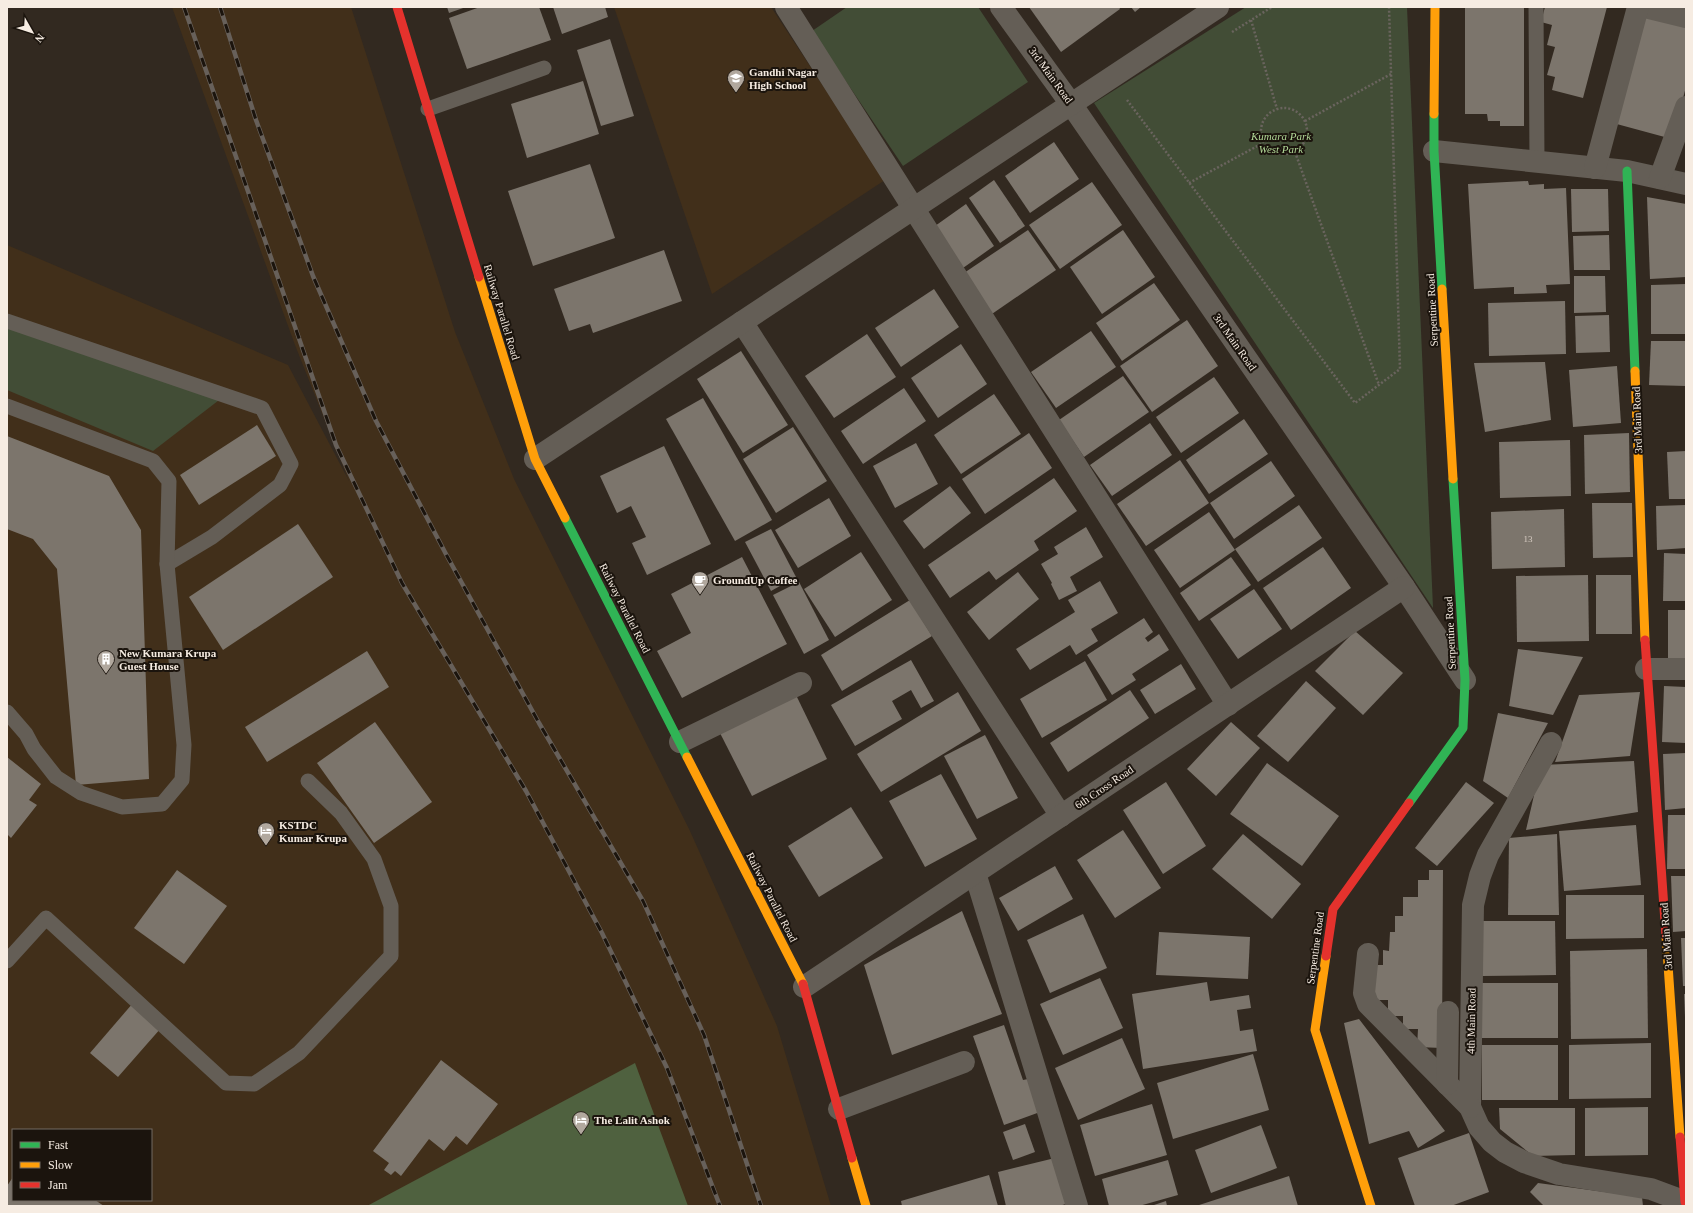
<svg xmlns="http://www.w3.org/2000/svg" width="1693" height="1213" viewBox="0 0 1693 1213" font-family="Georgia,serif">
  <style>
    .built { fill: #412f1a; fill-rule: evenodd }
    .green { fill: #424d36 }
    .forest { fill: #4f613f }
    .building { fill: #7c756c }
    .lines { fill: none; stroke-linecap: round; stroke-linejoin: round }
    .path { stroke: #6a645e; stroke-width: 2.5; stroke-dasharray: 2 2; stroke-linecap: butt }
    .lane { stroke: #645e56; stroke-width: 15 }
    .street { stroke: #645e56; stroke-width: 22 }
    .fast { stroke: #30b455; stroke-width: 9 }
    .slow { stroke: #ff9f0a; stroke-width: 9 }
    .jam { stroke: #e5322d; stroke-width: 9 }
    .rail-casing { stroke: #67605a; stroke-width: 4.5 }
    .rail { stroke: #1b140d; stroke-width: 3; stroke-dasharray: 9; stroke-linecap: butt }
    .labels { text-anchor: middle; dominant-baseline: central; stroke-width: 4; stroke-linejoin: round; paint-order: stroke }
    .number-label { font-size: 9px; fill: #d8cec4 }
    .poi-label { font-size: 11px; font-weight: bold; fill: #f6ece2; stroke: #1b140d; text-anchor: start }
    .street-label { font-size: 11px; fill: #f6ece2; stroke: #1b140d }
    .park-label { font-size: 11px; font-style: italic; fill: #b1d797; stroke: #1b140d }
  </style>
  <rect width="100%" height="100%" fill="#322920"/>
  <!-- built -->
  <g class="built">
    <path d="M 172,7 L 351,7 L 455,332 L 514,479 L 690,831 L 777,1026 L 831,1206 L 7,1206 L 7,245 L 288,365 L 349,481 L 295,345 ZM 13,1130 L 151,1130 L 151,1200 L 13,1200 Z"/>
    <path d="M 614,7 L 771,7 L 885,180 L 712,294 Z"/>
  </g>
  <!-- green -->
  <g class="green">
    <path d="M 847,7 L 978,7 L 1028,82 L 903,166 L 812,31 Z"/>
    <path d="M 1246,7 L 1407,7 L 1433,608 L 1094,103 Z"/>
    <path d="M 7,327 L 223,397 L 153,451 L 7,390 Z"/>
  </g>
  <!-- forest -->
  <path class="forest" d="M 635,1063 L 688,1206 L 367,1206 Z"/>
  <!-- building -->
  <g class="building">
    <path d="M 447,7 L 466,7 L 449,13 Z"/>
    <path d="M 480,7 L 539,7 L 551,40 L 467,69 L 449,18 Z"/>
    <path d="M 553,7 L 605,7 L 608,17 L 562,34 Z"/>
    <path d="M 1029,7 L 1119,7 L 1120,9 L 1061,52 Z"/>
    <path d="M 1131,7 L 1141,7 L 1135,12 Z"/>
    <path d="M 1465,7 L 1524,7 L 1524,126 L 1500,126 L 1500,121 L 1488,121 L 1487,114 L 1465,114 Z"/>
    <path d="M 1545,7 L 1607,7 L 1583,98 L 1552,90 L 1555,77 L 1547,75 L 1555,47 L 1547,45 L 1552,25 L 1541,22 Z"/>
    <path d="M 1644,12 L 1686,24 L 1686,87 L 1672,139 L 1613,123 Z"/>
    <path d="M 610,39 L 634,116 L 601,126 L 577,50 Z"/>
    <path d="M 583,81 L 599,134 L 527,158 L 511,104 Z"/>
    <path d="M 1054,142 L 1079,179 L 1030,213 L 1005,176 Z"/>
    <path d="M 590,164 L 615,238 L 533,266 L 508,191 Z"/>
    <path d="M 994,180 L 1025,226 L 1000,243 L 969,198 Z"/>
    <path d="M 1528,181 L 1529,185 L 1544,184 L 1544,189 L 1566,188 L 1570,284 L 1546,285 L 1547,293 L 1514,294 L 1514,287 L 1474,289 L 1468,184 Z"/>
    <path d="M 1092,182 L 1122,225 L 1060,269 L 1029,225 Z"/>
    <path d="M 1571,189 L 1608,189 L 1609,231 L 1572,232 Z"/>
    <path d="M 1647,197 L 1686,204 L 1686,277 L 1650,279 Z"/>
    <path d="M 966,204 L 994,246 L 963,268 L 935,226 Z"/>
    <path d="M 1028,230 L 1056,270 L 989,316 L 961,275 Z"/>
    <path d="M 1123,230 L 1155,277 L 1102,314 L 1070,267 Z"/>
    <path d="M 1609,235 L 1610,270 L 1574,270 L 1573,236 Z"/>
    <path d="M 664,250 L 682,301 L 593,333 L 590,324 L 569,331 L 554,289 Z"/>
    <path d="M 1574,276 L 1605,276 L 1606,312 L 1574,313 Z"/>
    <path d="M 1154,283 L 1180,320 L 1122,361 L 1096,323 Z"/>
    <path d="M 1686,284 L 1686,334 L 1651,334 L 1651,285 Z"/>
    <path d="M 934,289 L 959,327 L 901,367 L 875,328 Z"/>
    <path d="M 1565,301 L 1566,354 L 1489,356 L 1488,303 Z"/>
    <path d="M 1609,315 L 1610,352 L 1576,353 L 1575,316 Z"/>
    <path d="M 1187,320 L 1218,366 L 1152,412 L 1120,366 Z"/>
    <path d="M 1091,331 L 1116,367 L 1056,408 L 1031,372 Z"/>
    <path d="M 867,334 L 896,377 L 834,418 L 805,376 Z"/>
    <path d="M 1651,341 L 1686,341 L 1686,386 L 1649,385 Z"/>
    <path d="M 961,344 L 987,384 L 938,418 L 911,378 Z"/>
    <path d="M 741,351 L 788,425 L 743,453 L 697,379 Z"/>
    <path d="M 1545,362 L 1551,420 L 1485,432 L 1474,363 Z"/>
    <path d="M 1617,366 L 1621,423 L 1573,427 L 1569,370 Z"/>
    <path d="M 1123,376 L 1149,412 L 1084,457 L 1059,420 Z"/>
    <path d="M 1214,377 L 1239,413 L 1181,453 L 1156,417 Z"/>
    <path d="M 904,388 L 926,421 L 863,464 L 841,431 Z"/>
    <path d="M 994,394 L 1021,434 L 961,474 L 934,435 Z"/>
    <path d="M 703,398 L 772,520 L 735,541 L 666,419 Z"/>
    <path d="M 1244,419 L 1268,454 L 1209,494 L 1186,460 Z"/>
    <path d="M 1150,423 L 1172,455 L 1112,496 L 1090,465 Z"/>
    <path d="M 257,425 L 276,456 L 199,505 L 180,475 Z"/>
    <path d="M 793,427 L 827,481 L 776,513 L 743,459 Z"/>
    <path d="M 1029,433 L 1052,468 L 985,514 L 962,479 Z"/>
    <path d="M 1629,433 L 1630,492 L 1585,494 L 1584,435 Z"/>
    <path d="M 7,436 L 109,476 L 141,530 L 149,779 L 76,785 L 57,569 L 33,539 L 7,529 Z"/>
    <path d="M 1570,440 L 1571,496 L 1500,498 L 1499,442 Z"/>
    <path d="M 916,443 L 938,484 L 895,508 L 873,466 Z"/>
    <path d="M 664,446 L 711,544 L 647,575 L 632,543 L 646,537 L 631,506 L 617,513 L 600,476 Z"/>
    <path d="M 1686,451 L 1686,499 L 1669,499 L 1667,452 Z"/>
    <path d="M 1180,460 L 1209,503 L 1146,546 L 1117,504 Z"/>
    <path d="M 1271,461 L 1295,496 L 1234,539 L 1210,503 Z"/>
    <path d="M 1054,478 L 1077,511 L 1034,541 L 1039,550 L 996,580 L 989,571 L 950,598 L 928,565 Z"/>
    <path d="M 950,486 L 971,513 L 924,549 L 903,521 Z"/>
    <path d="M 829,498 L 851,536 L 798,568 L 775,530 Z"/>
    <path d="M 1592,503 L 1632,503 L 1633,557 L 1593,558 Z"/>
    <path d="M 1299,505 L 1322,538 L 1258,582 L 1235,549 Z"/>
    <path d="M 1686,505 L 1686,548 L 1657,550 L 1656,506 Z"/>
    <path d="M 1564,509 L 1565,567 L 1492,569 L 1491,512 Z"/>
    <path d="M 1209,512 L 1235,550 L 1180,588 L 1154,550 Z"/>
    <path d="M 298,524 L 333,577 L 223,650 L 189,597 Z"/>
    <path d="M 1086,527 L 1103,557 L 1070,577 L 1077,591 L 1059,600 L 1051,584 L 1052,583 L 1041,564 L 1058,554 L 1054,547 Z"/>
    <path d="M 771,529 L 796,577 L 771,591 L 745,542 Z"/>
    <path d="M 1323,547 L 1351,588 L 1291,630 L 1263,588 Z"/>
    <path d="M 861,552 L 892,600 L 835,637 L 804,589 Z"/>
    <path d="M 1664,553 L 1686,554 L 1686,601 L 1663,601 Z"/>
    <path d="M 742,557 L 787,644 L 682,698 L 657,651 L 691,633 L 671,594 Z"/>
    <path d="M 1231,557 L 1251,585 L 1199,621 L 1180,593 Z"/>
    <path d="M 1018,572 L 1039,599 L 989,640 L 967,612 Z"/>
    <path d="M 1588,575 L 1589,641 L 1517,642 L 1516,576 Z"/>
    <path d="M 1596,575 L 1631,575 L 1632,634 L 1596,634 Z"/>
    <path d="M 1100,581 L 1118,613 L 1091,629 L 1098,641 L 1076,655 L 1070,645 L 1030,670 L 1016,649 L 1075,612 L 1068,600 Z"/>
    <path d="M 799,582 L 829,640 L 804,654 L 773,595 Z"/>
    <path d="M 1254,589 L 1282,629 L 1238,659 L 1210,619 Z"/>
    <path d="M 910,600 L 932,636 L 842,691 L 821,655 Z"/>
    <rect x="1668" y="610" width="18" height="48"/>
    <path d="M 1144,618 L 1153,632 L 1145,638 L 1148,642 L 1159,634 L 1169,650 L 1132,674 L 1136,680 L 1112,695 L 1087,655 Z"/>
    <path d="M 1355,631 L 1403,673 L 1363,715 L 1315,671 Z"/>
    <path d="M 1518,649 L 1583,657 L 1553,715 L 1509,706 Z"/>
    <path d="M 367,651 L 389,687 L 267,762 L 245,727 Z"/>
    <path d="M 911,660 L 934,701 L 921,708 L 911,690 L 892,701 L 902,719 L 855,746 L 831,705 Z"/>
    <path d="M 1085,661 L 1107,700 L 1042,738 L 1020,699 Z"/>
    <path d="M 1181,664 L 1196,689 L 1155,714 L 1140,690 Z"/>
    <path d="M 1306,681 L 1336,708 L 1288,762 L 1257,736 Z"/>
    <path d="M 1664,686 L 1686,687 L 1686,743 L 1662,742 Z"/>
    <path d="M 1130,690 L 1149,718 L 1068,772 L 1050,743 Z"/>
    <path d="M 958,692 L 981,731 L 881,792 L 857,754 Z"/>
    <path d="M 1640,692 L 1630,756 L 1555,762 L 1579,695 Z"/>
    <path d="M 796,695 L 827,759 L 752,796 L 720,733 Z"/>
    <path d="M 1498,713 L 1548,723 L 1508,798 L 1483,781 Z"/>
    <path d="M 375,722 L 432,802 L 374,843 L 317,763 Z"/>
    <path d="M 1231,722 L 1260,748 L 1216,796 L 1187,769 Z"/>
    <path d="M 985,735 L 1018,798 L 977,819 L 944,756 Z"/>
    <path d="M 1686,753 L 1686,808 L 1665,810 L 1663,754 Z"/>
    <path d="M 7,757 L 41,784 L 29,800 L 37,805 L 11,838 L 7,834 Z"/>
    <path d="M 1634,761 L 1638,812 L 1526,830 L 1541,765 Z"/>
    <path d="M 1267,763 L 1339,816 L 1302,866 L 1230,814 Z"/>
    <path d="M 941,774 L 977,839 L 925,867 L 889,801 Z"/>
    <path d="M 1166,782 L 1206,846 L 1163,874 L 1123,810 Z"/>
    <path d="M 1466,782 L 1494,803 L 1437,866 L 1415,848 Z"/>
    <path d="M 851,807 L 883,858 L 819,897 L 788,846 Z"/>
    <path d="M 1668,815 L 1686,815 L 1686,869 L 1667,869 Z"/>
    <path d="M 1636,825 L 1641,885 L 1564,891 L 1559,831 Z"/>
    <path d="M 1123,830 L 1161,888 L 1115,918 L 1077,860 Z"/>
    <path d="M 1243,834 L 1301,884 L 1272,919 L 1212,869 Z"/>
    <path d="M 1557,834 L 1559,915 L 1508,915 L 1509,838 Z"/>
    <path d="M 1055,866 L 1073,899 L 1018,931 L 999,898 Z"/>
    <path d="M 177,870 L 227,906 L 184,964 L 134,928 Z"/>
    <path d="M 1429,870 L 1443,870 L 1442,1048 L 1417,1047 L 1418,1029 L 1403,1029 L 1403,1016 L 1388,1016 L 1388,1000 L 1375,1000 L 1375,965 L 1383,965 L 1383,950 L 1389,951 L 1390,932 L 1395,932 L 1395,916 L 1403,916 L 1403,897 L 1418,897 L 1418,880 L 1429,880 Z"/>
    <path d="M 1671,876 L 1686,876 L 1686,931 L 1673,932 Z"/>
    <path d="M 1566,895 L 1644,895 L 1644,938 L 1566,939 Z"/>
    <path d="M 962,911 L 1002,1014 L 892,1055 L 864,965 Z"/>
    <path d="M 1083,914 L 1107,968 L 1050,993 L 1027,940 Z"/>
    <path d="M 1482,921 L 1555,921 L 1556,975 L 1482,976 Z"/>
    <path d="M 1159,932 L 1250,937 L 1248,979 L 1156,975 Z"/>
    <path d="M 1681,938 L 1686,938 L 1686,986 L 1683,986 Z"/>
    <path d="M 1647,949 L 1648,1038 L 1571,1039 L 1570,951 Z"/>
    <path d="M 1100,978 L 1123,1028 L 1063,1055 L 1040,1004 Z"/>
    <path d="M 1207,982 L 1210,1001 L 1249,995 L 1251,1008 L 1237,1010 L 1240,1031 L 1253,1029 L 1257,1051 L 1143,1069 L 1132,994 Z"/>
    <rect x="1481" y="983" width="77" height="55"/>
    <path d="M 1684,994 L 1686,994 L 1686,1017 L 1685,1017 Z"/>
    <path d="M 133,1003 L 161,1028 L 118,1077 L 90,1053 Z"/>
    <path d="M 1359,1019 L 1445,1131 L 1418,1148 L 1409,1131 L 1369,1144 L 1344,1023 Z"/>
    <path d="M 1004,1025 L 1023,1080 L 1028,1079 L 1040,1112 L 1004,1125 L 973,1036 Z"/>
    <path d="M 1122,1038 L 1145,1089 L 1078,1120 L 1055,1068 Z"/>
    <path d="M 1651,1043 L 1651,1098 L 1569,1099 L 1569,1045 Z"/>
    <rect x="1482" y="1045" width="76" height="55"/>
    <path d="M 1253,1054 L 1269,1110 L 1173,1139 L 1157,1083 Z"/>
    <path d="M 441,1060 L 498,1104 L 467,1145 L 456,1136 L 444,1151 L 429,1139 L 401,1176 L 395,1171 L 391,1175 L 384,1170 L 389,1163 L 373,1151 Z"/>
    <path d="M 1152,1104 L 1167,1155 L 1095,1176 L 1080,1125 Z"/>
    <path d="M 1648,1107 L 1648,1155 L 1585,1156 L 1585,1108 Z"/>
    <path d="M 1499,1108 L 1575,1108 L 1575,1155 L 1533,1156 L 1500,1129 Z"/>
    <path d="M 1025,1124 L 1035,1152 L 1013,1160 L 1003,1132 Z"/>
    <path d="M 1261,1125 L 1277,1168 L 1211,1193 L 1195,1150 Z"/>
    <path d="M 1469,1133 L 1489,1192 L 1451,1206 L 1415,1206 L 1398,1158 Z"/>
    <path d="M 1055,1158 L 1066,1204 L 1059,1206 L 1006,1206 L 998,1172 Z"/>
    <path d="M 1168,1160 L 1178,1195 L 1139,1206 L 1109,1206 L 1102,1179 Z"/>
    <path d="M 989,1175 L 998,1206 L 902,1206 L 901,1201 Z"/>
    <path d="M 1289,1176 L 1298,1206 L 1196,1206 Z"/>
    <path d="M 13,1177 L 13,1200 L 95,1200 L 104,1206 L 7,1206 L 7,1186 Z"/>
    <path d="M 1538,1183 L 1642,1197 L 1643,1206 L 1544,1206 L 1530,1192 Z"/>
    <path d="M 1166,1201 L 1167,1206 L 1151,1206 Z"/>
  </g>
  <g class="lines">
    <!-- path -->
    <g class="path">
      <path d="M 1251,20 L 1277,109"/>
      <path d="M 1232,32 L 1272,7"/>
      <path d="M 1127,100 L 1355,403 L 1400,369 L 1389,7"/>
      <circle cx="1284" cy="131" r="23"/>
      <path d="M 1305,121 L 1391,74"/>
      <path d="M 1295,152 L 1379,385"/>
      <path d="M 1189,183 L 1263,143"/>
    </g>
    <!-- lane -->
    <g class="lane">
      <path d="M 1536,7 L 1537,162"/>
      <path d="M 428,109 L 544,68"/>
      <path d="M 7,321 L 262,408 L 291,464 L 280,485 L 212,537 L 167,564"/>
      <path d="M 7,406 L 153,461 L 169,481 L 167,564 L 184,745 L 182,780 L 162,804 L 122,807 L 81,793 L 56,777 L 34,749 L 26,734 L 7,712"/>
      <path d="M 7,961 L 46,918 L 226,1083 L 254,1084 L 299,1053 L 391,956 L 391,906 L 374,859 L 341,813 L 308,781"/>
    </g>
    <!-- street -->
    <g class="street">
      <path d="M 786,7 L 1228,705"/>
      <path d="M 1001,7 L 1071,104 L 1404,587 L 1465,680"/>
      <path d="M 1645,7 L 1686,17"/>
      <path d="M 1434,151 L 1627,171 L 1686,184"/>
      <path d="M 1595,168 L 1638,7"/>
      <path d="M 1660,178 L 1686,107"/>
      <path d="M 742,322 L 1061,816"/>
      <path d="M 535,459 L 1218,7"/>
      <path d="M 1646,669 L 1686,669"/>
      <path d="M 680,742 L 801,683"/>
      <path d="M 1551,743 L 1488,855 L 1480,876 L 1473,905 L 1470,1107 L 1479,1127 L 1492,1142 L 1505,1152 L 1524,1162 L 1559,1174 L 1651,1189 L 1686,1202"/>
      <path d="M 975,873 L 1077,1206"/>
      <path d="M 1368,954 L 1364,993 L 1368,1004 L 1470,1107"/>
      <path d="M 804,987 L 1404,587"/>
      <path d="M 1447,1084 L 1448,1012"/>
      <path d="M 839,1109 L 964,1062"/>
    </g>
    <!-- fast -->
    <g class="fast">
      <path d="M 1434,114 L 1434,151 L 1442,289"/>
      <path d="M 1627,171 L 1635,371"/>
      <path d="M 565,518 L 687,757"/>
      <path d="M 1409,803 L 1463,728 L 1465,680 L 1453,479"/>
    </g>
    <!-- slow -->
    <g class="slow">
      <path d="M 1434,114 L 1435,7"/>
      <path d="M 479,277 L 535,459 L 565,518"/>
      <path d="M 1442,289 L 1453,479"/>
      <path d="M 1635,371 L 1645,640"/>
      <path d="M 687,757 L 803,984"/>
      <path d="M 1666,936 L 1680,1137"/>
      <path d="M 1326,956 L 1315,1030 L 1371,1206"/>
      <path d="M 852,1158 L 866,1206"/>
    </g>
    <!-- jam -->
    <g class="jam">
      <path d="M 397,7 L 479,277"/>
      <path d="M 1645,640 L 1666,936"/>
      <path d="M 1326,956 L 1333,909 L 1409,803"/>
      <path d="M 803,984 L 852,1158"/>
      <path d="M 1680,1137 L 1685,1202"/>
    </g>
    <!-- rail casing -->
    <g class="rail-casing">
      <g id="rail">
        <path d="M 184,7 L 336,445 L 402,583 L 526,791 L 602,933 L 667,1068 L 720,1206"/>
        <path d="M 220,7 L 256,120 L 313,276 L 376,421 L 447,556 L 539,723 L 643,901 L 704,1035 L 761,1206"/>
      </g>
    </g>
    <!-- rail -->
    <use href="#rail" class="rail"/>
  </g>
  <!-- icons -->
  <defs>
    <g id="school-pin" transform="scale(0.9)"><path d="M0 17L-7.5 6A9.5 9.5 0 1 1 7.5 6Z" fill="#b1a89e" stroke="#1b140d"/><path d="M0-5L7-2L0 1L-7-2ZM-4 1L0 2.5L4 1V4Q0 6-4 4Z" fill="#fff"/></g>
    <g id="cafe-pin" transform="scale(0.9)"><path d="M0 17L-7.5 6A9.5 9.5 0 1 1 7.5 6Z" fill="#b1a89e" stroke="#1b140d"/><path d="M-5.5-4.5H6V0H3Q3 3.5 0 3.5H-2.5Q-5.5 3.5-5.5 0ZM3-3.2v2h1.7v-2ZM-6 4.5H4V6H-6Z" fill="#fff"/></g>
    <g id="building-pin" transform="scale(0.9)"><path d="M0 17L-7.5 6A9.5 9.5 0 1 1 7.5 6Z" fill="#b1a89e" stroke="#1b140d"/><path d="M-4-6H4V6H1V3H-1V6H-4ZM-2.5-4.3h1.7v1.8h-1.7ZM.8-4.3h1.7v1.8H.8ZM-2.5-1h1.7V.8h-1.7ZM.8-1h1.7V.8H.8Z" fill="#fff"/></g>
    <g id="hotel-pin" transform="scale(0.9)"><path d="M0 17L-7.5 6A9.5 9.5 0 1 1 7.5 6Z" fill="#b1a89e" stroke="#1b140d"/><path d="M-6-4.5h1.5V1H6V5H4.5V3h-9V5H-6ZM-4 0a1.8 1.8 0 1 1 3.6 0ZM.5 0V-2.5h3Q6-2.5 6 0Z" fill="#fff"/></g>
  </defs>
  <g fill-rule="evenodd">
    <use href="#school-pin" x="736" y="78"/>
    <use href="#cafe-pin" x="700" y="580"/>
    <use href="#building-pin" x="106" y="659"/>
    <use href="#hotel-pin" x="266" y="831"/>
    <use href="#hotel-pin" x="581" y="1120"/>
  </g>
  <g class="labels">
    <!-- number labels -->
    <g class="number-label">
      <text x="1528" y="539">13</text>
    </g>
    <!-- poi labels -->
    <g class="poi-label">
      <text x="749" y="72">Gandhi Nagar<tspan x="749" dy="13">High School</tspan></text>
      <text x="713" y="580">GroundUp Coffee</text>
      <text x="119" y="653">New Kumara Krupa<tspan x="119" dy="13">Guest House</tspan></text>
      <text x="279" y="825">KSTDC<tspan x="279" dy="13">Kumar Krupa</tspan></text>
      <text x="594" y="1120">The Lalit Ashok</text>
    </g>
    <!-- street labels -->
    <g class="street-label">
      <text transform="translate(1051 75) rotate(54)">3rd Main Road</text>
      <text transform="translate(1432 310) rotate(-93)">Serpentine Road</text>
      <text transform="translate(502 312) rotate(73)">Railway Parallel Road</text>
      <text transform="translate(1235 342) rotate(55)">3rd Main Road</text>
      <text transform="translate(1637 420) rotate(-92)">3rd Main Road</text>
      <text transform="translate(625 608) rotate(63)">Railway Parallel Road</text>
      <text transform="translate(1450 633) rotate(-93)">Serpentine Road</text>
      <text transform="translate(1104 787) rotate(-34)">6th Cross Road</text>
      <text transform="translate(772 897) rotate(63)">Railway Parallel Road</text>
      <text transform="translate(1666 936) rotate(-94)">3rd Main Road</text>
      <text transform="translate(1315 948) rotate(-82)">Serpentine Road</text>
      <text transform="translate(1471 1021) rotate(-89)">4th Main Road</text>
    </g>
    <!-- park labels -->
    <g class="park-label">
      <text x="1281" y="136">Kumara Park<tspan x="1281" dy="13">West Park</tspan></text>
    </g>
  </g>
  <!-- border -->
  <rect width="1693" height="1213" fill="none" stroke="#f6ece2" stroke-width="16"/>
  <!-- legend -->
  <rect x="12" y="1129" width="140" height="72" fill="#1b140d" stroke="#736a62"/>
  <rect x="20" y="1142" width="20" height="6" fill="#30b455" stroke="#736a62"/>
  <text x="48" y="1149" font-size="12" fill="#f6ece2">Fast</text>
  <rect x="20" y="1162" width="20" height="6" fill="#ff9f0a" stroke="#736a62"/>
  <text x="48" y="1169" font-size="12" fill="#f6ece2">Slow</text>
  <rect x="20" y="1182" width="20" height="6" fill="#e5322d" stroke="#736a62"/>
  <text x="48" y="1189" font-size="12" fill="#f6ece2">Jam</text>
  <!-- north arrow -->
  <g transform="translate(32 32) rotate(129)" stroke="#1b140d" stroke-width="3" paint-order="stroke">
  <path d="M0-3L7 15L0 10L-7 15Z" fill="#f6ece2"/>
  <text y="-6" font-size="11" font-weight="bold" text-anchor="middle" fill="#f6ece2">N</text>
  </g>
</svg>
